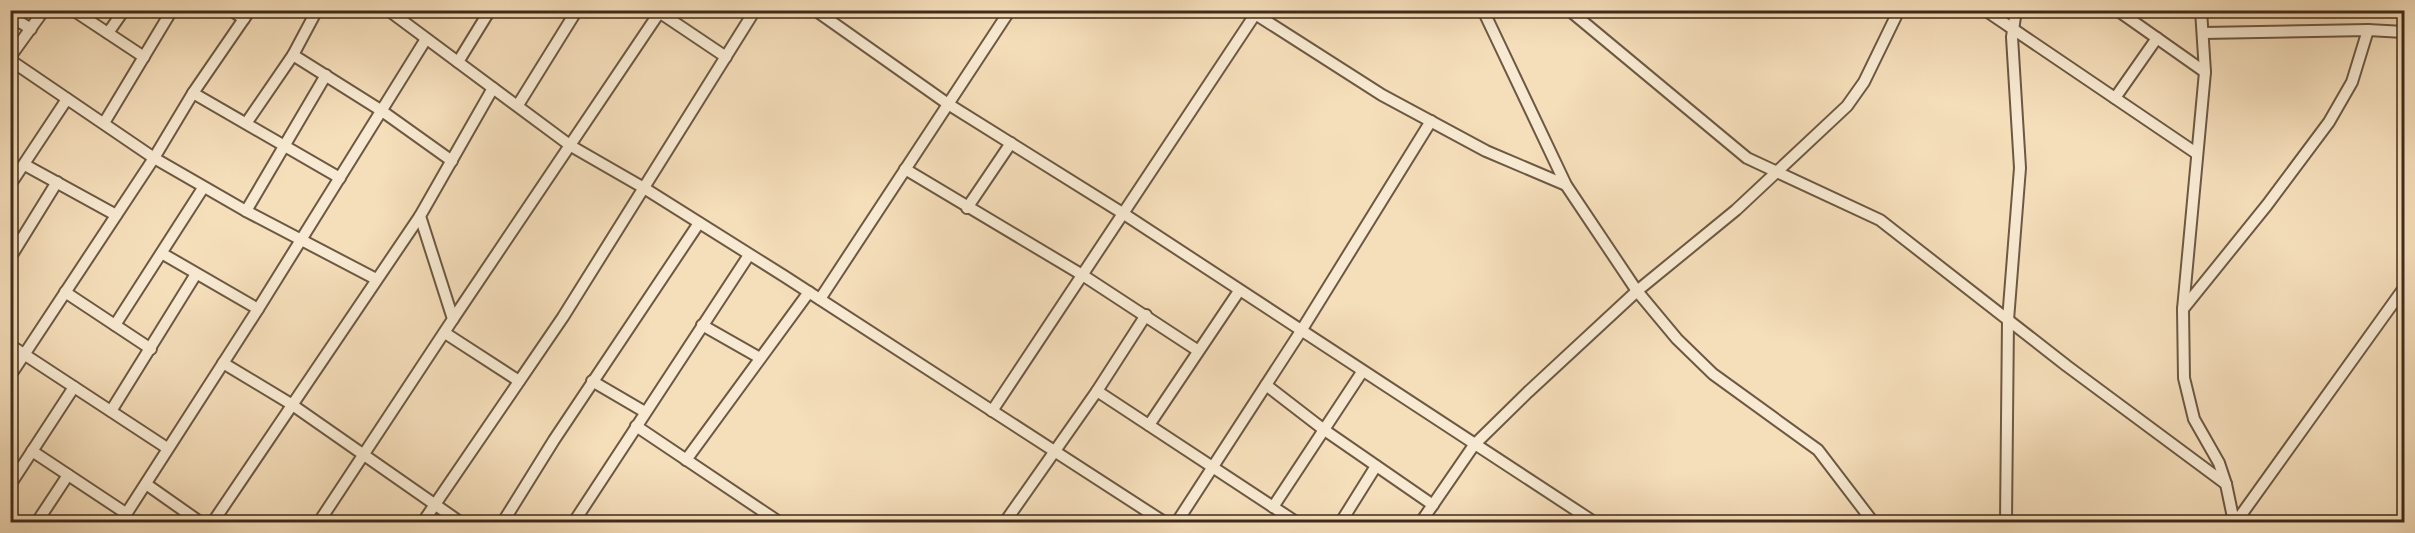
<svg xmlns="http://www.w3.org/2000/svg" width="2415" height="533" viewBox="0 0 2415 533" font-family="'IM FELL Great Primer',serif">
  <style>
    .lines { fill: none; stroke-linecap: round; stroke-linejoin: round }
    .street-casing { stroke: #6d5843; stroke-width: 14 }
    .street { stroke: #f8ead2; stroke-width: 10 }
  </style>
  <rect width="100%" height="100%" fill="#f5deba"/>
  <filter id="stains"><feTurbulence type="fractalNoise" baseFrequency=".00333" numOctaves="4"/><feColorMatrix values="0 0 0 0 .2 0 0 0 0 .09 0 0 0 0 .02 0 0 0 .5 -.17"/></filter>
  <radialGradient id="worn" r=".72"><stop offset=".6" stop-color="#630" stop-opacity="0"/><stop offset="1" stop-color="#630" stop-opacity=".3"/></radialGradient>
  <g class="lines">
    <!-- street casing -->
    <g class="street-casing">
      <g id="street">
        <path d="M 73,10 L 144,57"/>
        <path d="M 231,10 L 244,19"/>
        <path d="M 388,10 L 571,146 L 644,188 L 784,276 L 1164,522"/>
        <path d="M 656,10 L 726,57"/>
        <path d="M 815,10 L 948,104 L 1124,214 L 1594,522"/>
        <path d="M 1249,10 L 1382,95 L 1486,151 L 1566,185"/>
        <path d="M 1483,10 L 1566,185 L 1637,291 L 1677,339 L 1713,374 L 1818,450 L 1873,522"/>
        <path d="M 1569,10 L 1747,158 L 1880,220 L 2067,366 L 2226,484"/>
        <path d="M 1985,10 L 2196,153"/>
        <path d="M 2117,10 L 2205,72"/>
        <path d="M 2201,10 L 2205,72 L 2183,309 L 2184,378 L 2194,419 L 2219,463 L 2226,484 L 2234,522"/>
        <path d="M 10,16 L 31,29"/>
        <path d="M 108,33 L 124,10"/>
        <path d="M 2203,33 L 2368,30 L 2404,32"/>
        <path d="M 293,55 L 382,111 L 452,161"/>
        <path d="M 10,57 L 44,10"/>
        <path d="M 10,60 L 154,158 L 246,211 L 376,279"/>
        <path d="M 458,62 L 490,10"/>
        <path d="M 193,93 L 340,178"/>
        <path d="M 2115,98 L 2157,38"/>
        <path d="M 518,105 L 577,10"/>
        <path d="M 247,122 L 293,55 L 317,10"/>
        <path d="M 104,123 L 172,10"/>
        <path d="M 25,165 L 116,215"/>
        <path d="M 905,169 L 1084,276 L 1197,350"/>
        <path d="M 10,185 L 67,99"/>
        <path d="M 967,208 L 1011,143"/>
        <path d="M 246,211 L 326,75"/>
        <path d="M 163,254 L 258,309"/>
        <path d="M 10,258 L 57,182"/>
        <path d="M 65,292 L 151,349"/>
        <path d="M 820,299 L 1010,10"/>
        <path d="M 2183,309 L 2267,205 L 2329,122 L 2352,82 L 2368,30"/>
        <path d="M 453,319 L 661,10"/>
        <path d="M 115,325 L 203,188"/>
        <path d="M 702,325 L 760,358"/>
        <path d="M 445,333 L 519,381"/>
        <path d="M 10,345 L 167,448"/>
        <path d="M 223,363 L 291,404 L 460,522"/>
        <path d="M 10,376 L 154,158 L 193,93 L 250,10"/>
        <path d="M 592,381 L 645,412"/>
        <path d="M 1266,385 L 1323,429 L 1433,505"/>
        <path d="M 1097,391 L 1296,522"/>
        <path d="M 111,411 L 196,274"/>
        <path d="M 992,411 L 1258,10"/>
        <path d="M 1149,425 L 1239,291"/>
        <path d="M 636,426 L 779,522"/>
        <path d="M 32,451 L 127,514"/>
        <path d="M 686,460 L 809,292"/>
        <path d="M 146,484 L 200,522"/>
        <path d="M 10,485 L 74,387"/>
        <path d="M 1273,507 L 1362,372"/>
        <path d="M 37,522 L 68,475"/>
        <path d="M 121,522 L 258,309 L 426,39"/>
        <path d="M 213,522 L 420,216"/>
        <path d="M 319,522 L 453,319 L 420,216 L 493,88"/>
        <path d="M 423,522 L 563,317 L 755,10"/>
        <path d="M 503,522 L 554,440 L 699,223"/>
        <path d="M 574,522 L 749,255"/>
        <path d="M 1005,522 L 1097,391 L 1146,315"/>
        <path d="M 1177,522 L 1301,331 L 1431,121"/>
        <path d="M 1341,522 L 1376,466"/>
        <path d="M 1421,522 L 1474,445 L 1528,392 L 1637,291 L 1736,210 L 1847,106 L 1864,82 L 1899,10"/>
        <path d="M 2006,522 L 2008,320 L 2020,168 L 2012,37 L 2016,10"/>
        <path d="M 2236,522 L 2404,288"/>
      </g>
    </g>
    <!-- street -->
    <use href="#street" class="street"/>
  </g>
  <!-- margin -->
  <rect width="2415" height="533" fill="none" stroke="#f5deba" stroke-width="36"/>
  <rect x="12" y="12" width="2391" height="509" fill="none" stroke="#402b1b" stroke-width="3"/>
  <rect x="18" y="18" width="2379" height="497" fill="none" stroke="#402b1b" stroke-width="1.5"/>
  <rect width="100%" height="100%" filter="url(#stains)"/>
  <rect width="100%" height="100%" fill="url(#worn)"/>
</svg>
